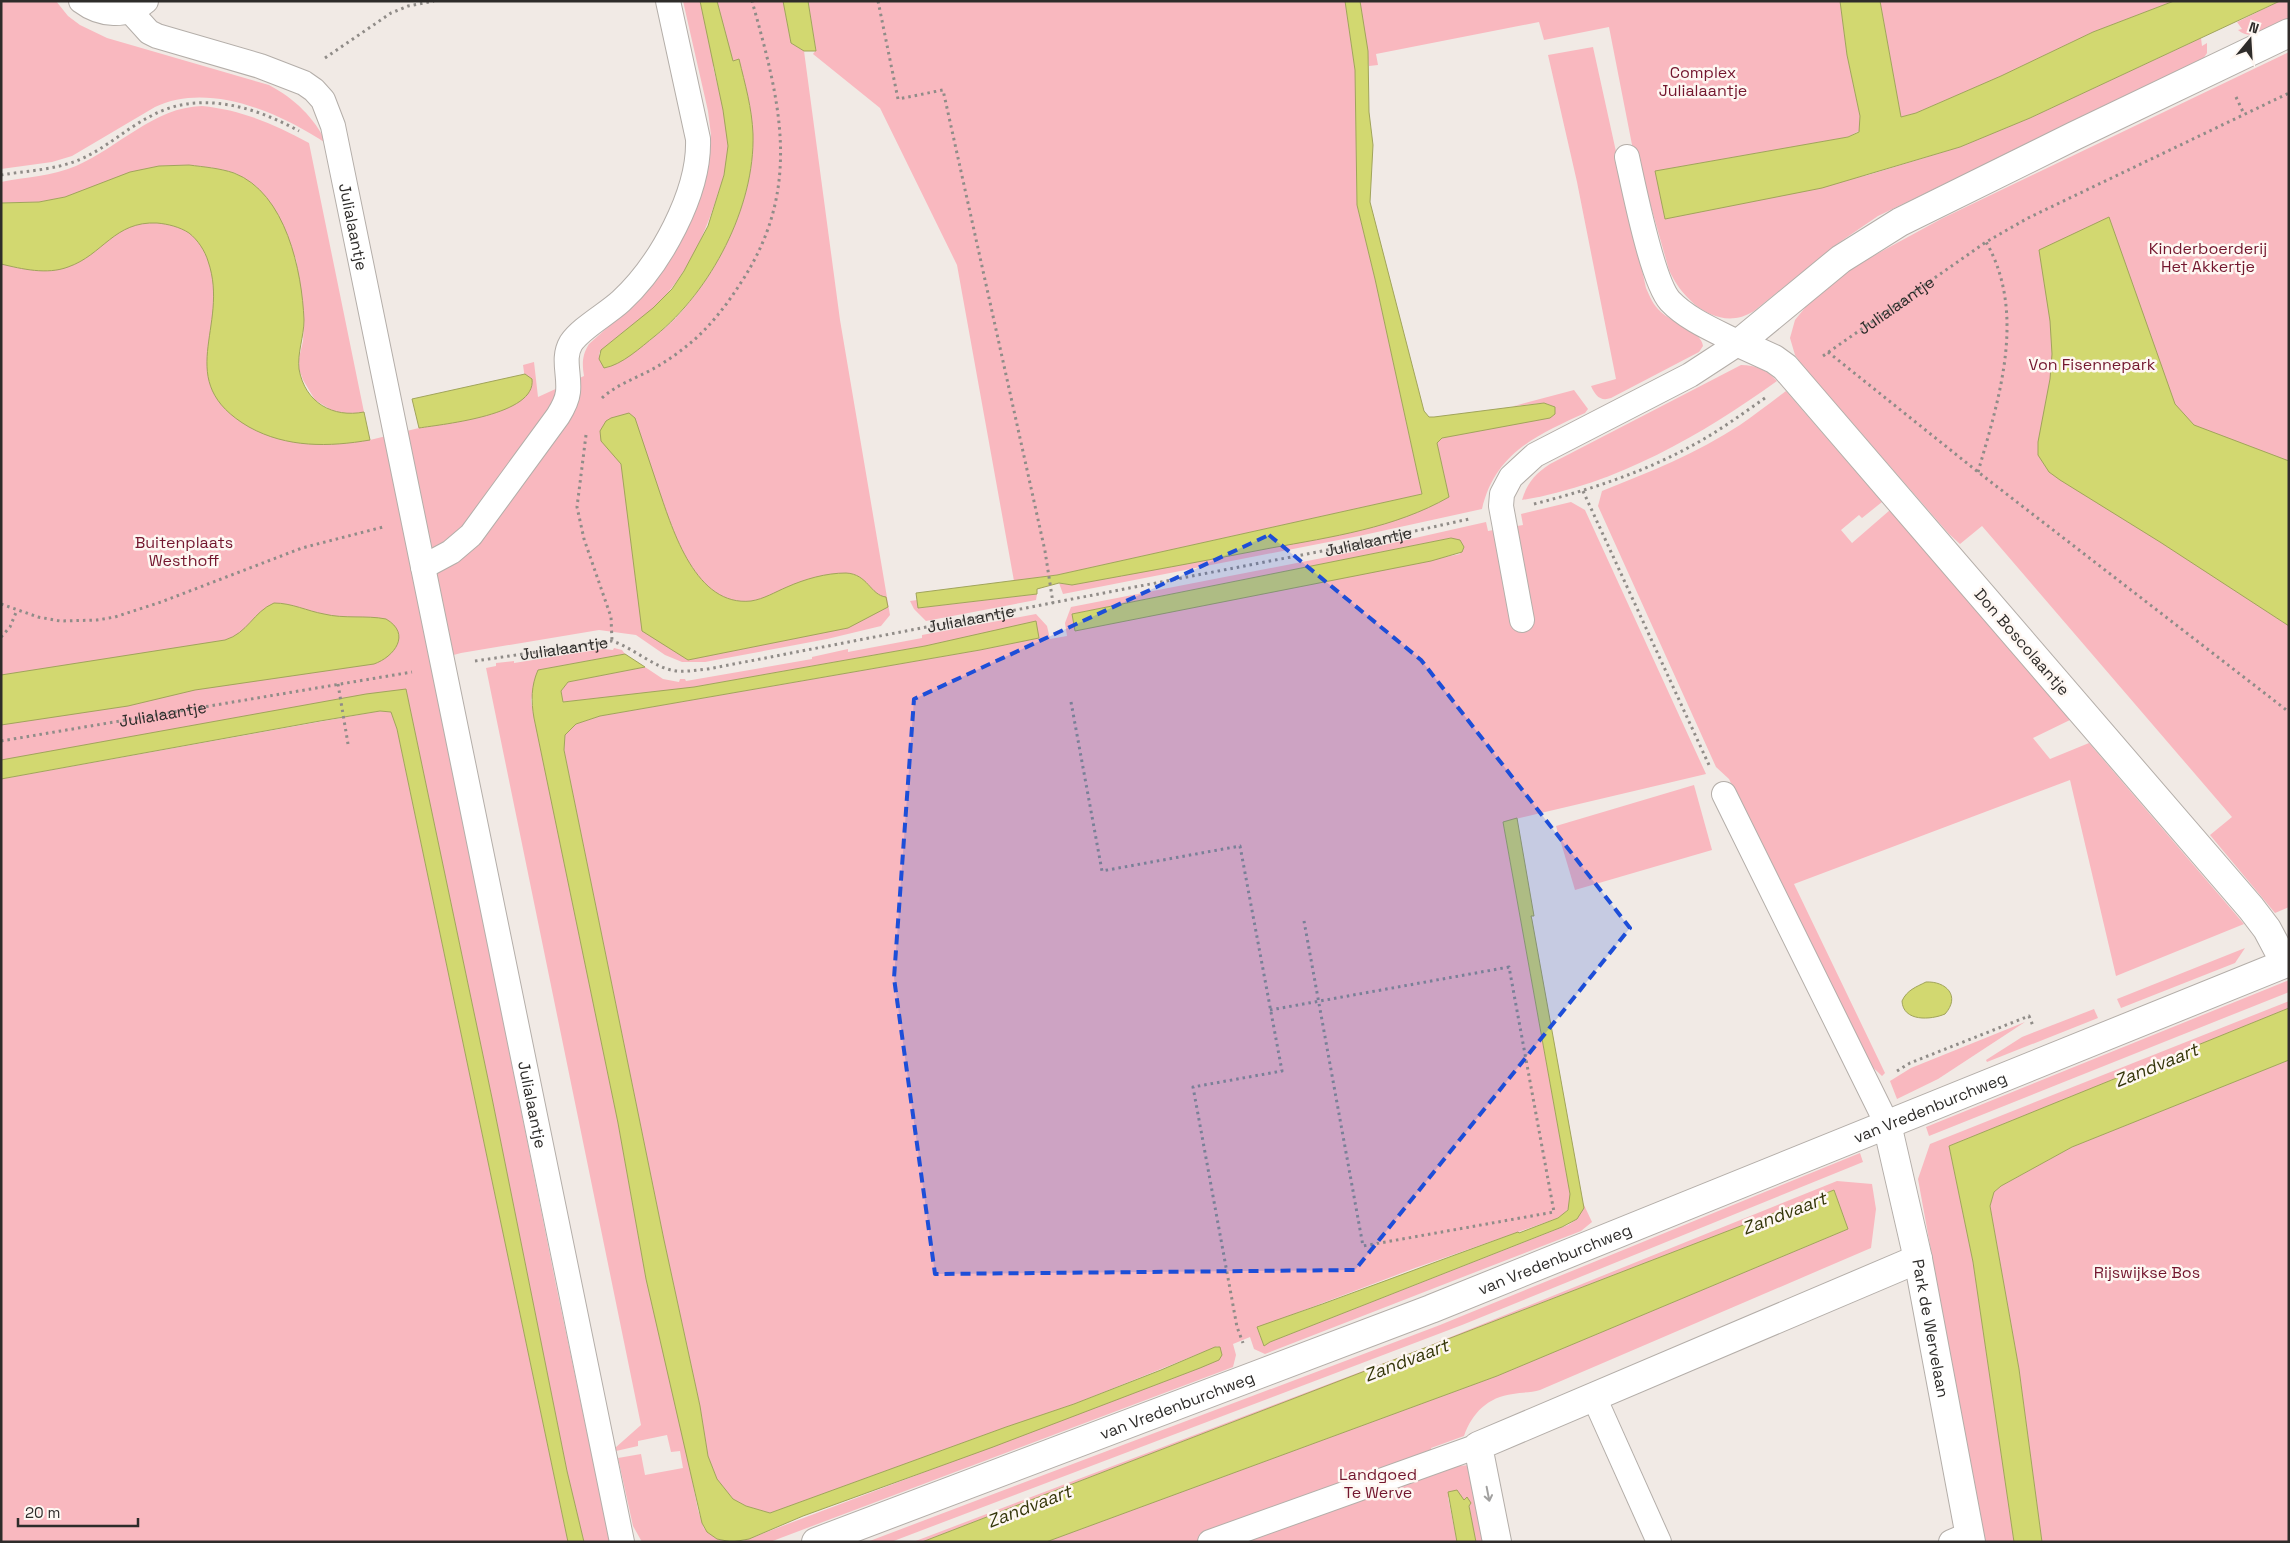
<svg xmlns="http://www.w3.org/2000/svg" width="2290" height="1543" viewBox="0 0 2290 1543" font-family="'Space Grotesk',sans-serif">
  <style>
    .green { fill: #f9b8bf; fill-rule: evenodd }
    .water { fill: #d2d870; stroke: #a1a45b }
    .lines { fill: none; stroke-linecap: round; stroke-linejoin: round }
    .lane-casing { stroke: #b4aea9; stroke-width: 26 }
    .street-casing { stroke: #b4aea9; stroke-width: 30 }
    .path { stroke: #908c88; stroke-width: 3; stroke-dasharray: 2.5 4; stroke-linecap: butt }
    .lane { stroke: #fff; stroke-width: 24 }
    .street { stroke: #fff; stroke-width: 28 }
    .oneway { stroke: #a1a09f }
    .marked { fill: #1d4ed8; fill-opacity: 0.2; stroke: #1d4ed8; stroke-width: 4; stroke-dasharray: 10 6; stroke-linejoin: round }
    .labels { text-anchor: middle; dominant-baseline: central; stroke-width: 5; stroke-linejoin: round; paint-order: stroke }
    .park-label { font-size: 16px; fill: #73162e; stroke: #fef7f2 }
    .street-label { font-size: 16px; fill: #2e2c2a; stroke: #fef7f2 }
    .water-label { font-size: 18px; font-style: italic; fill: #333508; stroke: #fef7f2 }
  </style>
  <rect width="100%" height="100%" fill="#f1eae5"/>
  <!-- green -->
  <g class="green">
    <path d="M 1,1 L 56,1 L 68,16 L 80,25 L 107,38 L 269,85 C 295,99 314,117 327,144 C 281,113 209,81 155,107 L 72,156 L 52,162 L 1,169 Z"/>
    <path d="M 683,1 L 700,1 L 715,66 L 713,66 C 719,93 728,121 728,148 C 728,164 723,179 718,193 C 705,236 686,276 654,308 C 645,316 601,348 599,354 L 606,368 L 611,366 C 637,351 663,333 683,310 C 723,264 755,196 753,134 C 752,109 745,84 739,60 L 733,62 L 717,1 L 783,1 L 791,43 L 804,51 L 840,320 L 890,615 L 881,626 L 827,639 L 705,662 L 682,662 L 665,655 L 636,635 L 599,630 L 461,653 L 431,661 L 556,1285 L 610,1542 L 584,1542 L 567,1471 L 492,1098 L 407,694 L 1,770 L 1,219 L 195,210 L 286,400 L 370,440 L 419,428 L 422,408 L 526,386 L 523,365 L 534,362 L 538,397 L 584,376 C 582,364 582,355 589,344 L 628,309 L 696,204 L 705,180 L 711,135 L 708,111 Z"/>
    <path d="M 808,1 L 1345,1 L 1355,70 L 1357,205 L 1375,279 L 1422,494 L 1057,575 L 1014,581 L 957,265 L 880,108 L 813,54 L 816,50 Z"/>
    <path d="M 1360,1 L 1840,1 L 1847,55 L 1860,116 L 1859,131 L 1848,137 L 1656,171 L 1665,219 L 1868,175 L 1960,147 L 2030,118 L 2201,38 L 2202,46 L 2207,43 L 2207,53 L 2203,59 L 1878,216 L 1837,244 L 1754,311 C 1720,333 1683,302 1669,270 L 1640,168 L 1634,155 L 1609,27 L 1544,40 L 1539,22 L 1376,54 L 1378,65 L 1369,66 Z"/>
    <path d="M 1880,1 L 2174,1 L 2093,32 L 2001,76 L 1916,113 L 1901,117 Z"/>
    <path d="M 2280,1 L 2289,1 L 2289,19 C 2273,26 2253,43 2238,30 L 2242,29 L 2237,22 Z"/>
    <path d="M 1593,47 L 1646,288 C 1650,297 1653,305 1661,312 C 1671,322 1702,331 1703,346 L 1699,352 L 1611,398 C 1600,402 1595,395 1591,386 L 1616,379 L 1577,182 L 1548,55 Z"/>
    <path d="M 2289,52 L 2289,907 L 2275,913 L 2210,835 L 2232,817 L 1982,526 L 1960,544 L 1949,534 L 1801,364 L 1795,355 L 1790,338 L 1795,320 L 1808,304 L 1851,268 L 1941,219 Z"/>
    <path d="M 202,106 C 242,110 274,124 309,143 L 364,412 L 350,415 L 333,411 L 315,400 L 303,380 L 299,369 L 299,358 L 303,341 L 304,320 L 296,259 L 257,187 L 235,173 L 213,168 L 189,165 L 159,166 L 65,197 L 39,202 L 1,203 L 1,182 C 25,177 53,176 76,166 C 118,148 154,107 202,106 Z"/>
    <path d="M 1741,365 C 1756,365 1767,370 1777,381 C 1702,435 1615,485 1522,500 C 1527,483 1535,474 1550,464 Z"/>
    <path d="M 1574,390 L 1588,409 L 1585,413 C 1537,435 1495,453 1482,509 L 1359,536 L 1063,594 L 1059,583 L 1072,585 L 1313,540 C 1359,531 1407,521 1449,497 L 1437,443 L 1442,438 L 1555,407 L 1544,403 L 1514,406 Z"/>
    <path d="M 1786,391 L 1882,502 L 1862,518 L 1859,515 L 1841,530 L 1852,543 L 1890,510 L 2070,720 L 2033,738 L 2050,759 L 2089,743 L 2244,924 L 2116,976 L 2070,780 L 1794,884 L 1885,1073 L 1882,1076 L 1864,1059 L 1729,779 L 1716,767 L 1598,506 L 1602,491 C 1650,472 1697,453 1740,425 C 1756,414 1771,402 1786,391 Z"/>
    <path d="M 1571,502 L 1585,510 L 1706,774 L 1503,822 L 1570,1194 C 1572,1206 1568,1211 1558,1218 L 1415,1268 L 1257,1328 L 1264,1346 L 1270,1342 L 1568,1225 L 1577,1219 L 1584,1205 L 1592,1222 L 1581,1231 L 1265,1354 L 1254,1349 L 1250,1337 L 1233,1344 L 1236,1355 L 1233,1367 L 770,1542 L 642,1542 L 633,1526 L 618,1458 L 641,1454 L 645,1475 L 683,1468 L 680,1451 L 671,1452 L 667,1435 L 638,1441 L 638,1446 L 616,1451 L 615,1448 L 641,1425 L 486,668 L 496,666 L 496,663 L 514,661 L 514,663 L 603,649 L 613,650 L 614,648 L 622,650 L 625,654 L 538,670 L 531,700 L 532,707 L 618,1123 L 646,1279 L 683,1434 L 698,1510 L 704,1528 L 717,1539 L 740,1542 L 1200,1368 L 1218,1346 L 1074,1404 L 1006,1427 L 770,1513 L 746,1506 L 733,1499 L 717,1479 L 708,1456 L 700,1406 L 664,1240 L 564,750 L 565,735 L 576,724 L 600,716 L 980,650 L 1038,638 L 1036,622 L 925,646 L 683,689 L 563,702 L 561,691 L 568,682 L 645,667 L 663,679 L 679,682 L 680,679 L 685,679 L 686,681 L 812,659 L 812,657 L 848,649 L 848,652 L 922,638 L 922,635 L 1036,614 L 1047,626 L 1050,639 L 1067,636 L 1065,623 L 1071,607 L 1353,552 L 1486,522 L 1488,531 L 1523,525 L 1521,514 ZM 1451,538 L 1460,554 L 1075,630 L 1072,614 Z"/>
    <path d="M 1037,594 L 1036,600 L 926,621 L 914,609 L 910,601 L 917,600 L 919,608 Z"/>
    <path d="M 380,711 L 391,712 L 397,729 L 568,1542 L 1,1542 L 1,779 Z"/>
    <path d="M 1694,785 L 1712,850 L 1575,890 L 1556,826 Z"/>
    <path d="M 2245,948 L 2235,963 L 2121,1008 L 2117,999 Z"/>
    <path d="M 2289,980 L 2289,992 L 1929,1136 L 1926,1127 Z"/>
    <path d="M 2289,1001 L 2289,1008 L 1949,1146 L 1973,1262 L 2014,1542 L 1984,1542 L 1918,1179 L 1930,1144 Z"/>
    <path d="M 2094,1009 L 2098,1018 L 1987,1062 L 1986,1060 L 2022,1037 Z"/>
    <path d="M 2025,1022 L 1938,1079 L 1897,1099 L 1890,1081 L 1911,1068 Z"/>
    <path d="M 2289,1060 L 2289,1542 L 2042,1542 L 2019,1369 L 1990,1206 L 1994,1192 L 2001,1186 L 2072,1147 Z"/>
    <path d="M 1860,1153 L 1863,1162 L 1462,1325 L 891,1542 L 867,1542 L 1440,1325 Z"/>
    <path d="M 1837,1181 L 1872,1184 L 1876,1209 L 1871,1248 L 1540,1390 C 1532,1393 1522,1392 1513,1394 C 1488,1397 1472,1413 1464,1436 L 1431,1448 L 1436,1474 L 1458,1466 L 1470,1465 L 1485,1542 L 1476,1542 L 1469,1505 L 1471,1504 L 1464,1500 L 1448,1497 L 1457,1542 L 1046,1542 L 1497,1376 L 1848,1229 L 1834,1190 L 922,1542 L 913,1542 L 1426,1347 Z"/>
  </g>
  <!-- water -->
  <g class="water">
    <path d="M 700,1 L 717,1 L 733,61 L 739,59 C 745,84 752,108 753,134 C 755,207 711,291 655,336 C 641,347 622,365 604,368 L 599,359 L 601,350 L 653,308 L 672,289 L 684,271 L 708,226 L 724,175 L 728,146 L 723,110 Z"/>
    <path d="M 783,1 L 808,1 L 816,51 L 804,51 L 791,43 Z"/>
    <path d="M 1345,1 L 1360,1 L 1368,51 L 1369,112 L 1373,145 L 1370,202 L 1424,411 L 1429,417 L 1434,417 L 1544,403 L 1555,407 L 1555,414 L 1550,418 L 1442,438 L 1437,443 L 1449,497 C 1395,528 1331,537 1271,548 C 1204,561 1138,573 1072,585 L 1059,583 L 1037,589 L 1037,594 L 918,608 L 916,593 L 1057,575 L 1422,494 L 1375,279 L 1357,205 L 1355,70 Z"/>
    <path d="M 1840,1 L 1880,1 L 1901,117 L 1916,113 L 2001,76 L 2093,32 L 2174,1 L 2280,1 L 2030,118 L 1960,147 L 1822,188 L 1665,219 L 1655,171 L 1848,137 L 1859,132 L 1860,116 L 1847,55 Z"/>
    <path d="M 189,165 C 204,167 219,168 234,173 C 286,193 302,271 304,320 C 304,336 297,354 299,369 C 305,403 333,418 364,412 L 370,440 C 329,447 287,448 249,427 C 170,381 231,327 208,261 C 205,251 198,240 189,233 C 180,227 168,224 157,223 C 114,221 103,255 68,267 C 47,275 22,269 1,264 L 1,203 L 39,202 L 65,197 L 130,172 L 159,166 Z"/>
    <path d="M 2109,217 L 2175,404 L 2194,425 L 2289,461 L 2289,626 L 2160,542 L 2060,480 L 2049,472 L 2038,455 L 2038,442 L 2050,379 L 2052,354 L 2050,321 L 2039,250 Z"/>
    <path d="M 525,374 L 532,379 C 537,415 444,424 419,428 L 412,399 Z"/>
    <path d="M 629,413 L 635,418 C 643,442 651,466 659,490 C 673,531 696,607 751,601 C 764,599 775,592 787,587 C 805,579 826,573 846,573 C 868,574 870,595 886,597 L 888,607 L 848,628 L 688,660 L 642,631 L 621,464 L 601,441 L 600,431 L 606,421 L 611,418 Z"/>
    <path d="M 1451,538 L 1460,540 L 1464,547 L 1462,552 L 1431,561 L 1075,631 L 1072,614 Z"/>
    <path d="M 274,603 C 292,603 307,611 324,614 C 344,619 366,615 386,619 C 412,634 394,657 374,664 L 195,690 L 128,706 L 1,725 L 1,675 L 225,640 C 248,633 253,612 274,603 Z"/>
    <path d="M 1036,621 L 1039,638 L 980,650 L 600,716 L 576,724 L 565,735 L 564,750 L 664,1240 L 700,1406 L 708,1456 L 717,1479 L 733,1499 L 746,1506 L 770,1513 L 1006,1427 L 1074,1404 L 1161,1370 L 1215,1347 L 1220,1347 L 1222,1355 L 1219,1360 L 1200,1368 L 993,1447 L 803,1516 L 749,1539 L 732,1542 L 717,1539 L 707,1532 L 702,1523 L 646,1279 L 618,1123 L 534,718 C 531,701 531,686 538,670 L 625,654 L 645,667 L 568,682 L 561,691 L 563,702 L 694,687 L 925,646 Z"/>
    <path d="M 406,689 L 492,1098 L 567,1471 L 584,1542 L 568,1542 L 397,729 L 391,712 L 380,711 L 320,721 L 1,779 L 1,760 L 366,694 Z"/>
    <path d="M 1517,818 L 1534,916 L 1531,916 L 1532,920 L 1584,1208 L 1577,1219 L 1562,1227 L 1270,1342 L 1264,1346 L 1257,1327 C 1345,1297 1431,1263 1518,1232 L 1519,1233 L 1558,1218 L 1568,1210 L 1570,1194 L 1503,822 Z"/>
    <path d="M 1926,982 C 1946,981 1961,996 1945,1014 C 1931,1020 1903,1022 1902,1001 C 1907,990 1916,987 1926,982 Z"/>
    <path d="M 2289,1008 L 2289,1060 L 2072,1147 L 2001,1186 L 1994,1192 L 1990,1206 L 2019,1369 L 2042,1542 L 2014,1542 L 1973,1262 L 1949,1146 Z"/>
    <path d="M 1834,1190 L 1848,1229 L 1497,1376 L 1046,1542 L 922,1542 Z"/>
    <path d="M 1457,1490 L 1464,1500 L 1467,1497 L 1471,1503 L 1469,1506 L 1476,1542 L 1457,1542 L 1448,1492 Z"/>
  </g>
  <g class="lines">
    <!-- lane casing -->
    <g class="lane-casing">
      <g id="lane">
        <path d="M 81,1 C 101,16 126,18 146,1"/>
        <path id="s4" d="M 130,11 L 149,32 L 157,36 L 260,66 L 304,83 L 314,90 L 323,100 L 333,126 L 622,1542"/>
        <path d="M 423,567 L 451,552 L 471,535 L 558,416 C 563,408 567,401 568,392 C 570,375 562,358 571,343 C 581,328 607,314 621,301 C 660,265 700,193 698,139 L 668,1"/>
        <path d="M 1522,620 L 1501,506 L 1502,494 L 1511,477 L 1535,455 L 1690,375 L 1739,343 C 1716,331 1688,320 1670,301 C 1652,281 1634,188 1627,157"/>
        <path d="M 1724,794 L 1887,1124"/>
        <path d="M 1594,1397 L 1659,1542"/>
        <path d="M 1210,1542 L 1478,1446"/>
        <path d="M 1951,1542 L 1970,1534"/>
      </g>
    </g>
    <!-- street casing -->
    <g class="street-casing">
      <g id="street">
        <path d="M 2285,963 L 2267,929 L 2251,908 L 1785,367 L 1774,359 L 1739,343 L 1841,259 L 1900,222 L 2074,136 L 2289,33"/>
        <path id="s5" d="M 1887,1124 L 1918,1259 L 1971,1542"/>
        <path id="s6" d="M 816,1542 L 1431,1309 L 2289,962"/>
        <path d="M 1497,1542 L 1478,1446 L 1918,1259"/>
      </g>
    </g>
    <!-- path -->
    <g class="path">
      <path d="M 878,1 L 898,99 L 943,90 L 1045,551 L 1053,603"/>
      <path d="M 325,58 L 391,13 L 408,6 L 434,1"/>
      <path d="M 2236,97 L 2244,114"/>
      <path d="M 1,175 C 25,171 53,170 76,161 C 103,151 125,129 151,116 C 198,90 254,106 299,131"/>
      <path d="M 1828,352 L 1978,472 L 2289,712"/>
      <path id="s1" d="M 1823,356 L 1986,242 L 2028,218 L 2289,93"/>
      <path d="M 602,398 C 616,385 634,379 651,370 C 666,362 681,351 694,340 C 713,323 728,303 742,281 C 803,187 780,101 752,1"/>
      <path d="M 586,435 L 577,507 L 584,539 L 611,617 L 612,641"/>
      <path d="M 1978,472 C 1999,399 2027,313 1986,242"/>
      <path d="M 1583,491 L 1709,765"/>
      <path d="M 1534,504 C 1589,490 1645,472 1695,444 C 1719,431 1742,414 1765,398"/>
      <path d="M 1,604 L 38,617 L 60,621 L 97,620 L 115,617 L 161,602 L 302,548 L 383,527"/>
      <path d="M 1,637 L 10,627 L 17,610"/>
      <path id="s2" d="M 475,661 L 612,641 C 634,648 654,668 676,671 C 687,672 697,670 708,669 L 1338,548 L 1469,519"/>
      <path d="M 338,684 L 348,744"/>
      <path d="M 1071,702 L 1102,871 L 1240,846 L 1282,1071 L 1193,1087 L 1237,1327 L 1243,1343"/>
      <path id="s3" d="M 1,741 L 412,672"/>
      <path d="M 1270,1010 L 1509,967 L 1554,1212 L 1363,1246 L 1304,921"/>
      <path d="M 1897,1071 L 1910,1063 L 2029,1016 L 2033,1026"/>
    </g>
    <!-- lane -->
    <use href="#lane" class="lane"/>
    <!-- street -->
    <use href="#street" class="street"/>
  </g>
  <!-- one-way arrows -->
  <defs><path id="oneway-shaft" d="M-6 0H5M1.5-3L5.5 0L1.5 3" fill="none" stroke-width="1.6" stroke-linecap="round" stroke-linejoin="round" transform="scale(1.25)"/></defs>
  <use class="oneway" href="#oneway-shaft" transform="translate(1488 1494) rotate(79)"/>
  <!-- marked area -->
  <path class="marked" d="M 1269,535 L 1421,660 L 1630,928 L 1355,1270 L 935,1274 L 894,978 L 914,699 Z"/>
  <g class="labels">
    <!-- park labels -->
    <g class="park-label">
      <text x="1703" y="72">Complex<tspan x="1703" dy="18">Julialaantje</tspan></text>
      <text x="2208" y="248">Kinderboerderij<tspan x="2208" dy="18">Het Akkertje</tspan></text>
      <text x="2092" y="364">Von Fisennepark</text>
      <text x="184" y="542">Buitenplaats<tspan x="184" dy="18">Westhoff</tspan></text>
      <text x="2147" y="1272">Rijswijkse Bos</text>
      <text x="1378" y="1474">Landgoed<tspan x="1378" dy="18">Te Werve</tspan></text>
    </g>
    <!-- street labels -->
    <g class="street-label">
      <text stroke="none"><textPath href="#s4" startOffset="348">Julialaantje</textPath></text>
      <text stroke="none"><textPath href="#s1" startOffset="89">Julialaantje</textPath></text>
      <text stroke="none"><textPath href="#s2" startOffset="914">Julialaantje</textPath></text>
      <text stroke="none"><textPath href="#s2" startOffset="509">Julialaantje</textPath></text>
      <text transform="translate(2022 642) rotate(49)">Don Boscolaantje</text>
      <text stroke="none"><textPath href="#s2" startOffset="90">Julialaantje</textPath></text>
      <text stroke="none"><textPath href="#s3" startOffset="164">Julialaantje</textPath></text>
      <text stroke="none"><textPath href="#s4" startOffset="1244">Julialaantje</textPath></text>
      <text stroke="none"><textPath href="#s6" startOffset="1196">van Vredenburchweg</textPath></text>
      <text stroke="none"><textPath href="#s6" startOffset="791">van Vredenburchweg</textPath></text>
      <text stroke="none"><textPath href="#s5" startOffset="209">Park de Wervelaan</textPath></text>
      <text stroke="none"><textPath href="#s6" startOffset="386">van Vredenburchweg</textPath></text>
    </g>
    <!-- water labels -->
    <g class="water-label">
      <text transform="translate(2156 1065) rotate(-22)">Zandvaart</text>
      <text transform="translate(1784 1213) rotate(-21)">Zandvaart</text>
      <text transform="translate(1406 1360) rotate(-21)">Zandvaart</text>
      <text transform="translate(1029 1506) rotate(-21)">Zandvaart</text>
    </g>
  </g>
  <!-- border -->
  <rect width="2290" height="1543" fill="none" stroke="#2e2c2a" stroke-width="5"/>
  <!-- north arrow -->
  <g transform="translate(2250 40) rotate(18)" stroke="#fef7f2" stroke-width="4" paint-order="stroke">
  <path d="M0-4L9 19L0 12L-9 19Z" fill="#2e2c2a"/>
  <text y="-8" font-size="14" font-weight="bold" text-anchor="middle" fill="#2e2c2a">N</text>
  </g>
  <!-- scale -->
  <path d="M18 1518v8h120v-8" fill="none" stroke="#2e2c2a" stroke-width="2.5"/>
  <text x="25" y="1518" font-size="15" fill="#2e2c2a" stroke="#fef7f2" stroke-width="4" paint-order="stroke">20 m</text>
</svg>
